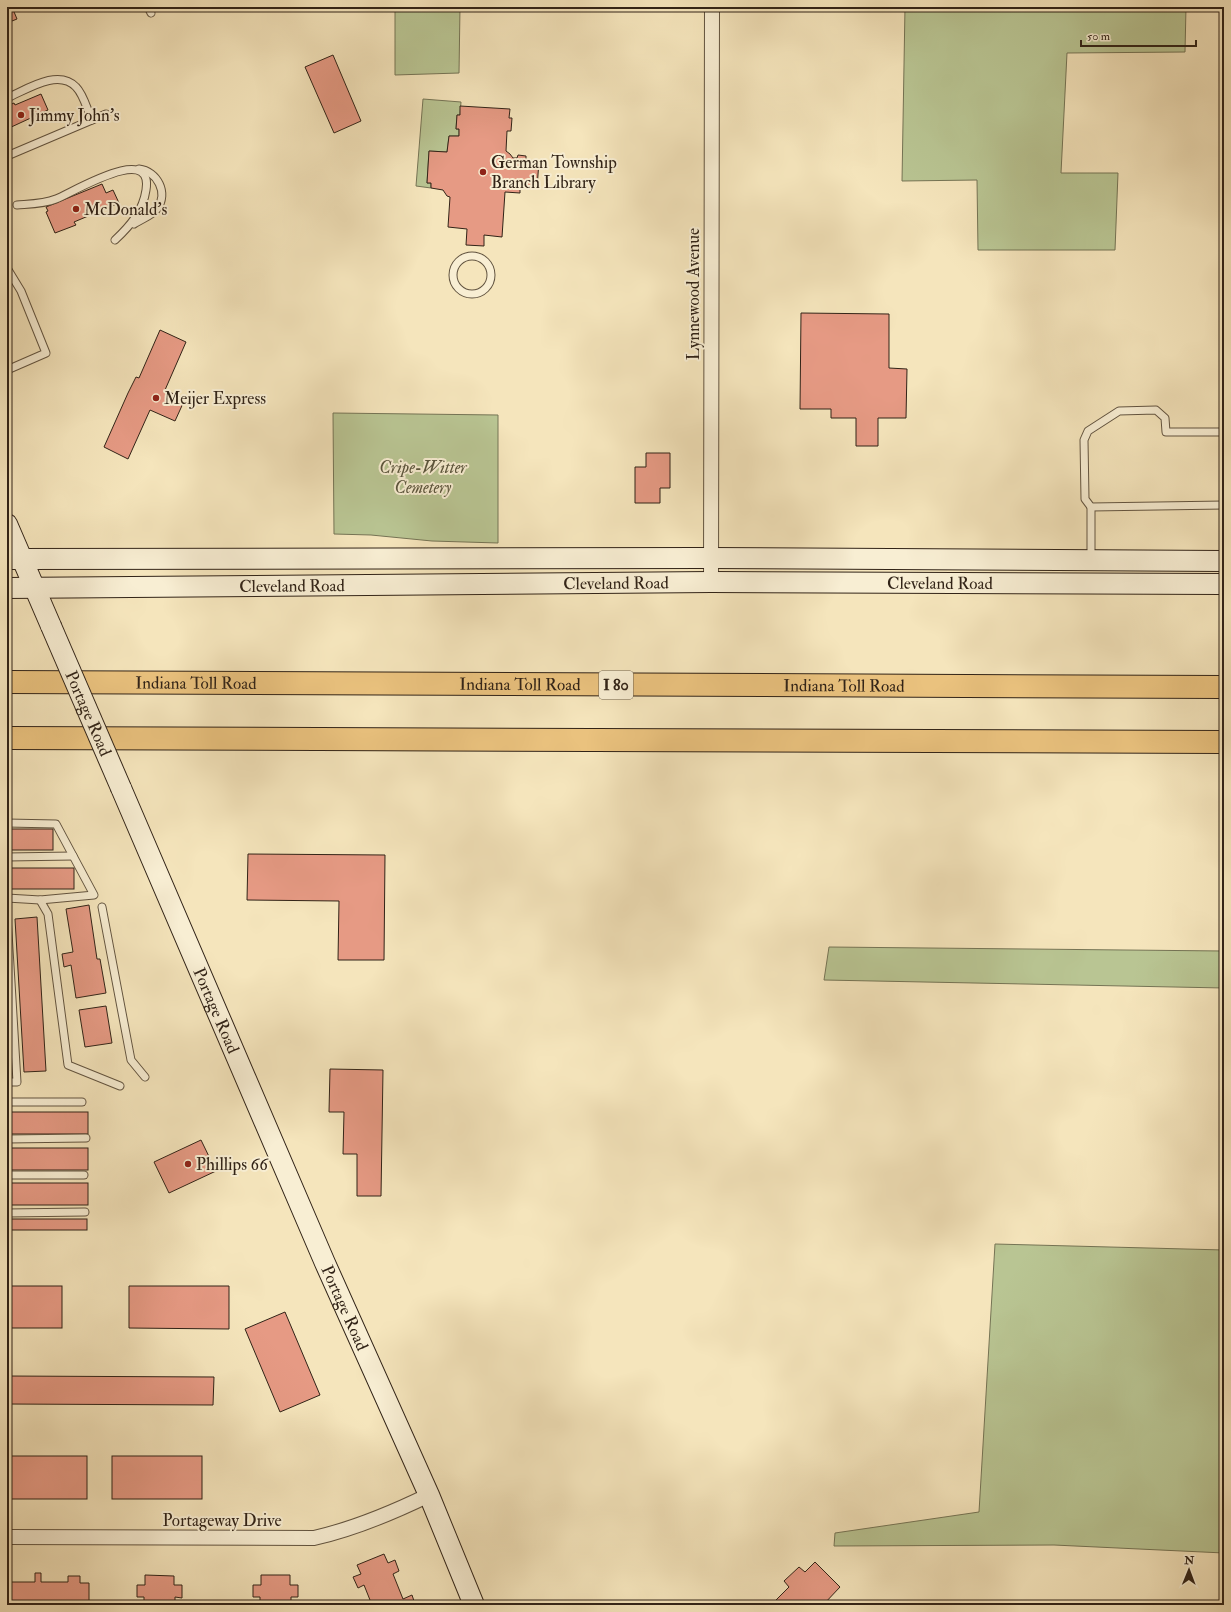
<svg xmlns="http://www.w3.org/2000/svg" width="1231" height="1612" viewBox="0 0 1231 1612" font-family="'IM FELL Double Pica',serif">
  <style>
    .green { fill: #b9c593; stroke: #757455 }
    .building { fill: #e69a84; stroke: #312317 }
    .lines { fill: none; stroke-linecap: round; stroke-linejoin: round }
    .lane-casing { stroke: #625440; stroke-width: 9 }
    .street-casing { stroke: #625440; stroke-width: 16 }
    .secondary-casing { stroke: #312317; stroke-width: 22 }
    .highway-casing { stroke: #312317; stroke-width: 24 }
    .lane { stroke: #f8eed3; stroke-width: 7 }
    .street { stroke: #f8eed3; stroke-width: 14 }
    .secondary { stroke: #f8eed3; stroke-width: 20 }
    .highway { stroke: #eac27e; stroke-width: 22 }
    .secondary-bridge-casing { stroke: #312317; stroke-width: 22; stroke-linecap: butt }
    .secondary-bridge { stroke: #f8eed3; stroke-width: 20 }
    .poi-dot { fill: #8f2418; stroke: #f8eed3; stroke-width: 1.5 }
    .labels { text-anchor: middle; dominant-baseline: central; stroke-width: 4; stroke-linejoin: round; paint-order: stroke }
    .shield { fill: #f8eed3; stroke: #6d604f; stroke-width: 1 }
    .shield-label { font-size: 16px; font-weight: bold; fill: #312317 }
    .poi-label { font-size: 17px; fill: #312317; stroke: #f8eed3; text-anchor: start }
    .street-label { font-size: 17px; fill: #312317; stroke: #f8eed3 }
    .park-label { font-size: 17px; font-style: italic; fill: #5a543c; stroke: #f8eed3 }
  </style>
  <rect width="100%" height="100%" fill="#f5e5bc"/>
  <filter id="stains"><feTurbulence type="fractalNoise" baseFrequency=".005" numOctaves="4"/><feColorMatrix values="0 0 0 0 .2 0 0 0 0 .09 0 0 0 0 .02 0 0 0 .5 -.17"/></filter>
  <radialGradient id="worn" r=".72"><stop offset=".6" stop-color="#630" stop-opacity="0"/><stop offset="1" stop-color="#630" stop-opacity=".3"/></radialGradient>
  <!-- green -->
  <g class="green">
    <path d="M 395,7 L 460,7 L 459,73 L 395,75 Z"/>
    <path d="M 905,7 L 1186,7 L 1185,52 L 1067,53 L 1061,173 L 1118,173 L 1115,250 L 978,250 L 977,180 L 902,181 Z"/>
    <path d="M 423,99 L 461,102 L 460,115 L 457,115 L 456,129 L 459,129 L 459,136 L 449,136 L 447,152 L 429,151 L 427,183 L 431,183 L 431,188 L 416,186 Z"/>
    <path d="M 333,413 L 498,415 L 498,543 L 432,541 L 371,535 L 334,534 Z"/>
    <path d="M 829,947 L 1224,951 L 1224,988 L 824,980 Z"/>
    <path d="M 995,1244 L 1224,1250 L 1224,1553 L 1054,1545 L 834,1546 L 835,1533 L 979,1512 Z"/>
  </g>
  <!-- building -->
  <g class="building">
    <path d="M 7,7 L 12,7 L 17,19 L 7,23 Z"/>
    <path d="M 333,55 L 361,121 L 334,133 L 305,67 Z"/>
    <path d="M 41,94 L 48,110 L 7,129 L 7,106 L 14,103 L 15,105 Z"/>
    <path d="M 460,106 L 510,109 L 509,118 L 512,118 L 511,131 L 507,131 L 506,151 L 510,154 L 513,158 L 517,158 L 518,155 L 526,156 L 526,160 L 539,161 L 537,188 L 520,187 L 520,193 L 505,192 L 502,237 L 484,235 L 484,246 L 466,245 L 467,229 L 448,227 L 450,197 L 447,196 L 443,190 L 431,188 L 431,183 L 427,183 L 429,151 L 447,152 L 449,136 L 459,136 L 459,129 L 456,129 L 457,115 L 460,115 Z"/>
    <path d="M 102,184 L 106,193 L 113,190 L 119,203 L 74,222 L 76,225 L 55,233 L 46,212 L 48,211 L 46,207 Z"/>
    <path d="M 801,313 L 889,314 L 889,368 L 907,369 L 906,418 L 878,418 L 878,446 L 856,446 L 856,418 L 831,418 L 831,409 L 800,409 Z"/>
    <path d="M 160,330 L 186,342 L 165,390 L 185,399 L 175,421 L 150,410 L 128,459 L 104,447 L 128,393 L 136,377 L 139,378 Z"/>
    <path d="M 646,453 L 670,453 L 670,488 L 660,488 L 660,503 L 635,503 L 635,467 L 646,467 Z"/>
    <rect x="7" y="829" width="46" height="21"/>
    <path d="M 248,854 L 385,855 L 384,960 L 338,960 L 339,901 L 247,900 Z"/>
    <rect x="7" y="868" width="67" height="21"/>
    <path d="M 89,905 L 97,959 L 100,959 L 106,993 L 76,998 L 71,965 L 64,967 L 62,954 L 73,952 L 66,909 Z"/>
    <path d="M 37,917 L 46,1071 L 24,1072 L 15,919 Z"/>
    <path d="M 106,1006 L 112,1043 L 85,1047 L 79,1010 Z"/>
    <path d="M 330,1069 L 383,1070 L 381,1196 L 357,1196 L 357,1154 L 343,1154 L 344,1112 L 329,1112 Z"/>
    <rect x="7" y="1112" width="81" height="22"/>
    <path d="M 201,1140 L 216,1171 L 169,1193 L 154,1162 Z"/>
    <rect x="7" y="1148" width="81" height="22"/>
    <rect x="7" y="1183" width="81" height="22"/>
    <rect x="7" y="1219" width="80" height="11"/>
    <rect x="7" y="1286" width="55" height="42"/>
    <path d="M 129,1286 L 229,1286 L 229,1329 L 129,1328 Z"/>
    <path d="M 285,1312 L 320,1395 L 280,1412 L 245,1329 Z"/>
    <path d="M 7,1376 L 214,1377 L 213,1405 L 7,1404 Z"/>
    <rect x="7" y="1456" width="80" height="43"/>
    <rect x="112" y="1456" width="90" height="43"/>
    <path d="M 384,1554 L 388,1563 L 395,1560 L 399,1571 L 393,1574 L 403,1599 L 412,1595 L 414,1601 L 406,1605 L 372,1605 L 364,1585 L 358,1588 L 353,1577 L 361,1574 L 357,1565 Z"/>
    <path d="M 815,1562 L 840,1587 L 823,1605 L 771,1605 L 789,1587 L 784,1581 L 799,1567 L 805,1572 Z"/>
    <path d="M 35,1573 L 41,1573 L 41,1582 L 68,1582 L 68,1576 L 80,1576 L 80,1583 L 89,1583 L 89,1605 L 7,1605 L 7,1575 L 8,1582 L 35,1582 Z"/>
    <path d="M 145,1575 L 174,1576 L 174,1585 L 182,1585 L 182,1598 L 175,1597 L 175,1605 L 144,1605 L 144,1597 L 137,1597 L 137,1585 L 145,1585 Z"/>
    <path d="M 261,1575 L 290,1575 L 290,1585 L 298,1585 L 298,1597 L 291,1597 L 291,1605 L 260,1605 L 260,1597 L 253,1597 L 253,1585 L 261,1585 Z"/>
  </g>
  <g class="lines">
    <!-- lane casing -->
    <g class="lane-casing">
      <g id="lane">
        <path d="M 148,7 L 151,13"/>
        <path d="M 7,98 C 26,90 58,68 76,87 C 84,95 87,110 92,120"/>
        <path d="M 7,156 L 106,114"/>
        <path d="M 17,205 C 29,204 44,204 56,199 C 72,193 154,142 146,190 C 143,211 130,226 115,240"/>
        <path d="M 134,224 C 141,219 152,216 157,209 C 169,193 157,171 139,169"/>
        <circle cx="472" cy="275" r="19"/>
        <path d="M 7,268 L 21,291 L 46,353 L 7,370"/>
        <path d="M 1224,432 L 1166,432 L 1165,418 L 1156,410 L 1119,411 L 1088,431 L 1084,440 L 1085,499 L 1091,507 L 1224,505"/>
        <path d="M 1091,559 L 1091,507"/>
        <path d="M 7,823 L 56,824 L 94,895 L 40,900 L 7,898"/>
        <path d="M 7,857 L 73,856"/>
        <path d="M 40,900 L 48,914 L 68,1065 L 120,1086"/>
        <path d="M 102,907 L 131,1060 L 145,1077"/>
        <path d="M 7,916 L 17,1082 L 7,1082"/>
        <path d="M 7,1102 L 82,1102"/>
        <path d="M 7,1139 L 86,1138"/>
        <path d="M 7,1175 L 84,1175"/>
        <path d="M 7,1213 L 85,1212"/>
      </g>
    </g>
    <!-- street casing -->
    <g class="street-casing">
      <g id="street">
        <path d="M 711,582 L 712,7"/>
        <path d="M 7,1537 L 314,1538 C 354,1529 392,1513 429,1495"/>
      </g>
    </g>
    <!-- secondary casing -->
    <g class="secondary-casing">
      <g id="secondary">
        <path d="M 7,524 L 51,626"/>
        <path d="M 7,559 L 710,558 L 1224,561"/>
        <path id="s1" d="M 7,588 L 711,582 L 1224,584"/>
        <path id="s2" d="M 121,788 L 325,1263 L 429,1495 L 474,1605"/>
      </g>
    </g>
    <!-- highway casing -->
    <g class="highway-casing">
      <g id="highway">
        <path id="s3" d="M 7,682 L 1224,687"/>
        <path d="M 7,738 L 1224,742"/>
      </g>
    </g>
    <!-- lane -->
    <use href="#lane" class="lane"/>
    <!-- street -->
    <use href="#street" class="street"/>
    <!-- secondary -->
    <use href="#secondary" class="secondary"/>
    <!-- highway -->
    <use href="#highway" class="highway"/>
    <!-- secondary-bridge casing -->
    <g class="secondary-bridge-casing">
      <g id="secondary-bridge">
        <path id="s4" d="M 51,626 L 121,788"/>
      </g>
    </g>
    <!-- secondary-bridge -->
    <use href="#secondary-bridge" class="secondary-bridge"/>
  </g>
  <!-- markers -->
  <g class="poi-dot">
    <circle cx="21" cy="115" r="4"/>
    <circle cx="483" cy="172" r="4"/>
    <circle cx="76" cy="209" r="4"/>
    <circle cx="156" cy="398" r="4"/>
    <circle cx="188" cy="1164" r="4"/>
  </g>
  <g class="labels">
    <!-- shield labels -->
    <rect class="shield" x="599" y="671" width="34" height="28" rx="3"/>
    <g class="shield-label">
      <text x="616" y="685">I 80</text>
    </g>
    <!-- poi labels -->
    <g class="poi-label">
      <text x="29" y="115">Jimmy John's</text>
      <text x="491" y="162">German Township<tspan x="491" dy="20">Branch Library</tspan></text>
      <text x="84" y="209">McDonald's</text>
      <text x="164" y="398">Meijer Express</text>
      <text x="196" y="1164">Phillips 66</text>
    </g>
    <!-- street labels -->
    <g class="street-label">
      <text transform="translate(693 294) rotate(-90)">Lynnewood Avenue</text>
      <text stroke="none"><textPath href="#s1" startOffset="609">Cleveland Road</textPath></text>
      <text stroke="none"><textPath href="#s1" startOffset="933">Cleveland Road</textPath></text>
      <text stroke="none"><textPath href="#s1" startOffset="285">Cleveland Road</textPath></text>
      <text stroke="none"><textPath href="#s3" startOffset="189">Indiana Toll Road</textPath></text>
      <text stroke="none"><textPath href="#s3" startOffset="513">Indiana Toll Road</textPath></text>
      <text stroke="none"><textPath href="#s3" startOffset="837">Indiana Toll Road</textPath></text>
      <text stroke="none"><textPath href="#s4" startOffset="95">Portage Road</textPath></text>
      <text stroke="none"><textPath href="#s2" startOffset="242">Portage Road</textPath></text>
      <text stroke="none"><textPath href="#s2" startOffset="566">Portage Road</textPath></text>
      <text x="222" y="1520">Portageway Drive</text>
    </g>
    <!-- park labels -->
    <g class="park-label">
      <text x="423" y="467">Cripe-Witter<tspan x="423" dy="20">Cemetery</tspan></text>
    </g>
  </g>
  <!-- margin -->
  <rect width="1231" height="1612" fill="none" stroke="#f5e5bc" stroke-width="24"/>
  <rect x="8" y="8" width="1215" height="1596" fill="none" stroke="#312317" stroke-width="2"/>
  <rect x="12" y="12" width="1207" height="1588" fill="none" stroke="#312317"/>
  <!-- north arrow -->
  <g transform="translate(1189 1570) rotate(1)" stroke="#f8eed3" stroke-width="3" paint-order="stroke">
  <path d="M0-3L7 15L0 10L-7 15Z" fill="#312317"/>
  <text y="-6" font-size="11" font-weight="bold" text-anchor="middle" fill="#312317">N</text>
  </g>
  <!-- scale -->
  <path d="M1081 40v6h115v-6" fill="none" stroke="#312317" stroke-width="2"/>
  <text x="1087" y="40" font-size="12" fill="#312317" stroke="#f8eed3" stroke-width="3" paint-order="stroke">50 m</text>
  <rect width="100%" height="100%" filter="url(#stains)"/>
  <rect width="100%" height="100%" fill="url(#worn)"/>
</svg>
